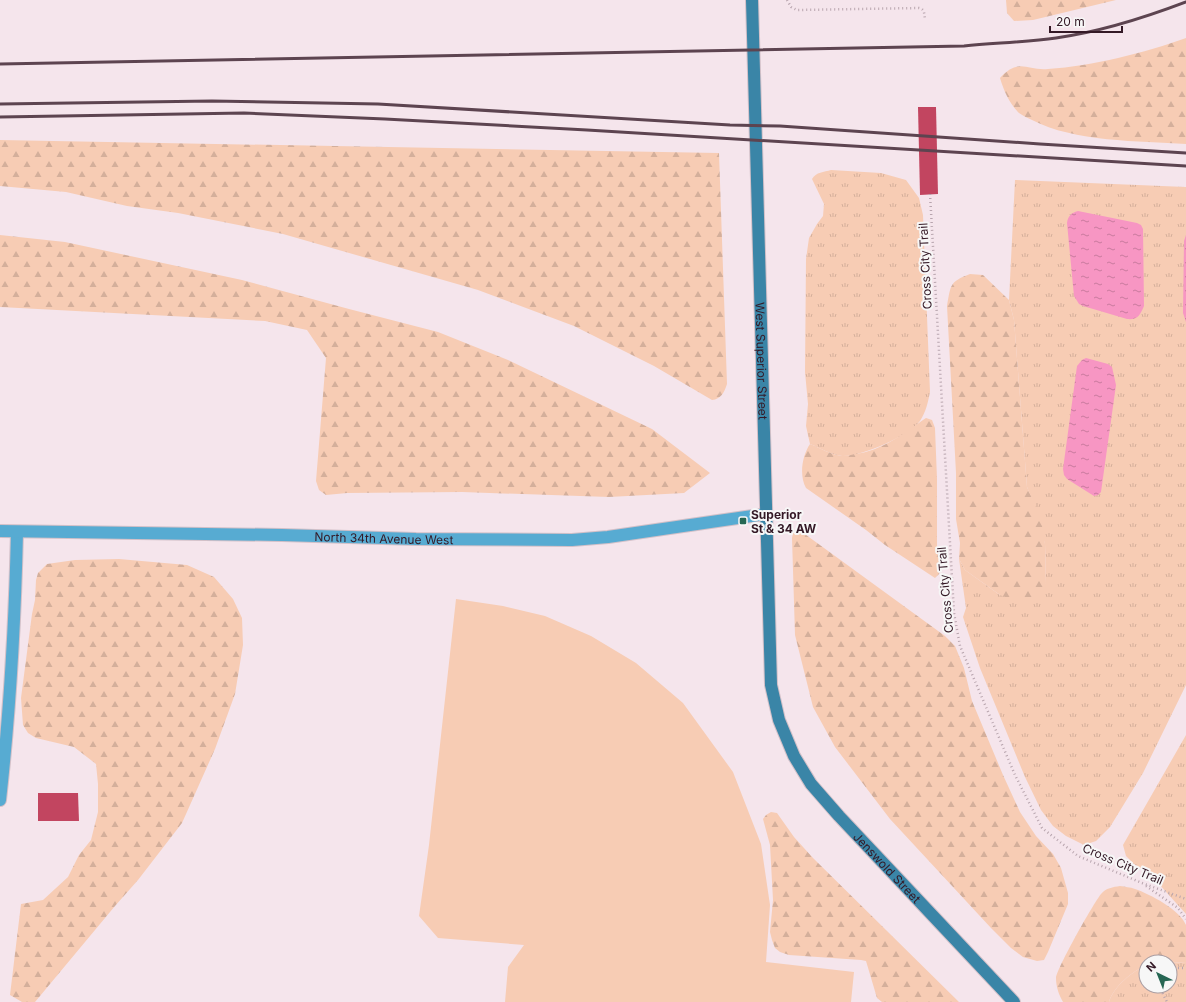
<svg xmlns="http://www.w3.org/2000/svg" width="1186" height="1002" viewBox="0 0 1186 1002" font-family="Inter,sans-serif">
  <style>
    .grass { fill: url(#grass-tufts) }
    .forest { fill: url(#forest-firs) }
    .pitch { fill: #f7ccb4 }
    .water { fill: url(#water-ripples) }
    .building { fill: #c24560 }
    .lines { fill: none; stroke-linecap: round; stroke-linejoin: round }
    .lane-casing { stroke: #d2c0c8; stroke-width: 14 }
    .street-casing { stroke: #d2c0c8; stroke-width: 14 }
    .secondary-casing { stroke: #d2c0c8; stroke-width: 14 }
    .path { stroke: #b8a5ae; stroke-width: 2.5; stroke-dasharray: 1 3; stroke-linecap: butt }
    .lane { stroke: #57abd2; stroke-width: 12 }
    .street { stroke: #57abd2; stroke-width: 12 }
    .secondary { stroke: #3a85a7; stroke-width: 12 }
    .rail { stroke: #5d4450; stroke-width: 3 }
    .poi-dot { fill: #266653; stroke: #f7f7f7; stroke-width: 1.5 }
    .labels { text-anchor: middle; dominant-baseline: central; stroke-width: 4; stroke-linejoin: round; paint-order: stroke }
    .street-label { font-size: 12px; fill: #341926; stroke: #f7f7f7 }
    .poi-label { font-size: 12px; font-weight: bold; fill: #341926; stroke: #f7f7f7; text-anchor: start }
  </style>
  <defs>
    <pattern id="grass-tufts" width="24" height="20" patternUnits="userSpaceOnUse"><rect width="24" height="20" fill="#f7ccb4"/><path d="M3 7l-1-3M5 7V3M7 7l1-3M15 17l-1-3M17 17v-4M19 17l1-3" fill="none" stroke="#d4af9b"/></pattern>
    <pattern id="forest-firs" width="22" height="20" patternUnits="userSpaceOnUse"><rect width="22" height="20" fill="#f7ccb4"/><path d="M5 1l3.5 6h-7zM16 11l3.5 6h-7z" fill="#d4af9b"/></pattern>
    <pattern id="water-ripples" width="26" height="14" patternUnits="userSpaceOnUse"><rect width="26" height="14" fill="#f796c3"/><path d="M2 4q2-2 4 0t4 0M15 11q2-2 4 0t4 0" fill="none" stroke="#c97a9e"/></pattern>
  </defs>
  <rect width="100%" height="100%" fill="#f5e5ec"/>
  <!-- grass -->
  <g class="grass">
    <path d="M 831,170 L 881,173 L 906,180 L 919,198 L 923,215 L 930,392 C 928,402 926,412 920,421 C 909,436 861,457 842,456 C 832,455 820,448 810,444 L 806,426 L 808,404 L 805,372 L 806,259 L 809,238 L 817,224 L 823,216 L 824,204 L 812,179 C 816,172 824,172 831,170 Z"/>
    <path d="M 1015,180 L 1186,187 L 1186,685 L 1143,773 L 1110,827 L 1096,841 L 1084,845 L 1066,836 L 1053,826 L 1041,810 L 1025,777 L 980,668 L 963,617 L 966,608 L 959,559 L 965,570 L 1000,595 L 1046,583 L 1045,544 L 1032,499 L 1027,487 L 1014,320 L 1009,300 Z"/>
    <path d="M 1186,735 L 1186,914 L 1149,873 L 1134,864 L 1126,856 L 1123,845 Z"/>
    <path d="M 1156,961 L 1186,963 L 1186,1002 L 1109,1002 C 1114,986 1132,972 1146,965 L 1146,986 L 1170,986 L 1170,962 L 1152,962 Z"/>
  </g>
  <!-- forest -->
  <g class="forest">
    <path d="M 1006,0 L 1116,0 L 1033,20 L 1014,21 L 1007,13 Z"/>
    <path d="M 1186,38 L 1186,144 C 1139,141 1074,142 1032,120 C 1028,118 1023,116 1019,113 C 1009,103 1004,91 1000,78 C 1019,57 1027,71 1048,69 C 1093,66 1144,53 1186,38 Z"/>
    <path d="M 0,140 L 719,153 L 727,384 C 724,393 721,399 712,400 L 654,366 L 574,326 L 478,290 L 283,234 L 178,213 L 127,206 L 66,192 L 0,186 Z"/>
    <path d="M 0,235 L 65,242 L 242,280 L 349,309 L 438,332 L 508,360 L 652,429 L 710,473 L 684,493 L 609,497 L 462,492 L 347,493 L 326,495 L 319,490 L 316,481 L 326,358 L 307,330 L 265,321 L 0,307 Z"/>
    <path d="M 970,274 L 983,275 L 1009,300 L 1014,320 L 1027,487 L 1041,517 L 1045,544 L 1046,583 L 1039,596 L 1029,602 L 1013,600 L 1000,595 L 965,570 L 959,559 L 960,543 L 956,519 L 956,473 L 947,306 C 951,285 949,282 970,274 Z"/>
    <path d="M 926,418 L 932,420 L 935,428 L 937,479 L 937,546 L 941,567 L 939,574 L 935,578 L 885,545 L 866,530 L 806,488 C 799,475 802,456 810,444 C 820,448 832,455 842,456 C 846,456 851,455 855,454 C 882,451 904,433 926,418 Z"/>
    <path d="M 797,531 L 802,532 L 945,636 L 955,646 L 964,668 L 972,701 L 1003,775 L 1020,812 L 1036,836 L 1053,854 L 1061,868 L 1068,893 L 1068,904 L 1048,952 L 1044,960 L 1037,961 L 1023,957 L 1011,948 L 991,928 L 890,819 L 835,747 L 813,707 L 795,635 L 792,538 L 793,533 Z"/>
    <path d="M 119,559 L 187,565 L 214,577 L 233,599 L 242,618 L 243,645 L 235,694 L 215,749 L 182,823 L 138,880 L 115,906 L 35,1002 L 22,1002 L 10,995 L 21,904 L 43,900 L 68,877 L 79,855 L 91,840 L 98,812 L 98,784 L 96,764 L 74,747 L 36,738 L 28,733 L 23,725 L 21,698 L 32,614 L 35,600 L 36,580 L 38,573 L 47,564 L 75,560 Z"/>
    <path d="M 771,812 L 777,813 L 794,837 L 813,858 L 959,1002 L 882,1002 L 877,998 L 866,961 L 861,960 L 789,955 L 780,952 L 775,948 L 772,940 L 770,932 L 773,900 L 770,845 L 763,819 L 766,815 Z"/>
    <path d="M 1120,886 C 1125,887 1130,887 1135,889 C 1150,894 1180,910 1186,925 C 1186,931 1186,955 1186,963 L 1156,961 L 1146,962 L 1146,965 C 1132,972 1114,986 1109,1002 L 1063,1002 C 1059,995 1056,987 1056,978 C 1057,968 1093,904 1101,894 C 1106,888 1113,887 1120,886 Z"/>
  </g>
  <!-- pitch -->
  <path class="pitch" d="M 456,599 L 503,606 L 545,616 L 591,636 L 636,663 L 683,703 L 733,772 L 761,844 L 770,905 L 766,962 L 854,972 L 851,1002 L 505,1002 L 508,967 L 524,945 L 438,938 L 419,916 L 429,845 Z"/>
  <!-- water -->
  <g class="water">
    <path d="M 1078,211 L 1137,223 L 1141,225 L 1143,229 L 1144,306 C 1140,315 1138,320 1127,319 L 1083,306 L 1079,304 L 1074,296 L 1067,223 C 1068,216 1071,213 1078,211 Z"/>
    <path d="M 1186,235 L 1186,322 L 1183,313 L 1184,241 Z"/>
    <path d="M 1086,358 L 1108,364 L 1112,367 L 1116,385 L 1101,492 L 1098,495 L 1094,496 L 1067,479 L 1064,475 L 1063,469 L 1077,366 L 1082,360 Z"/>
  </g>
  <!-- building -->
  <g class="building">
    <path d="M 918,107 L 936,107 L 938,194 L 920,195 Z"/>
    <path d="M 38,793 L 78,793 L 79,821 L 38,821 Z"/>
  </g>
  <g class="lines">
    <!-- lane casing -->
    <g class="lane-casing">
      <path id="lane" d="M 0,800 C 10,711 15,621 17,532"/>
    </g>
    <!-- street casing -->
    <g class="street-casing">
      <g id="street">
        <path id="s1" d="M 0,531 L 282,535 L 416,539 L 572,540 L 608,537 L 766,514"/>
      </g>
    </g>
    <!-- secondary casing -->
    <g class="secondary-casing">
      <g id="secondary">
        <path id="s2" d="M 752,0 L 771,685 L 779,720 L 794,756 L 811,784 L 839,816 L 1014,1002"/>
      </g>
    </g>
    <!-- path -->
    <g class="path">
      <path d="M 787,0 L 791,7 L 797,10 L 919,8 C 925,9 924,14 925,19"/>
      <path d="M 930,194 L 954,613 L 960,646 L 1015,775 L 1042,828 L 1078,856 L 1142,883 L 1186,899"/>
      <path d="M 1146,886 L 1178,908 L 1186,919"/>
      <path d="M 1170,968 L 1186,968"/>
      <path d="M 1159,986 L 1167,1002"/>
    </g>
    <!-- lane -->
    <use href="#lane" class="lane"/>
    <!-- street -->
    <use href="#street" class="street"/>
    <!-- secondary -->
    <use href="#secondary" class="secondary"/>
    <!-- rail -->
    <g class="rail">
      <path d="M 0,64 L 964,46 C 995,43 1026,42 1056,38 C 1100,32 1144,18 1186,2"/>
      <path d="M 0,104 L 212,101 L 378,104 L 730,125 L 780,126 L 1040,144 L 1186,153"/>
      <path d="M 0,117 L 244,113 L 385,119 L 587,130 L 1186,166"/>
    </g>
  </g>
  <!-- markers -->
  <rect class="poi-dot" x="739" y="517" width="8" height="8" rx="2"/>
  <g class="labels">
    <!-- street labels -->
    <g class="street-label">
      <text transform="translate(925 266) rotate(-93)">Cross City Trail</text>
      <text stroke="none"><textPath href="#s2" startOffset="361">West Superior Street</textPath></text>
      <text stroke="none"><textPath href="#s1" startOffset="384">North 34th Avenue West</textPath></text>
      <text transform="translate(945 590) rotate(-95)">Cross City Trail</text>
      <text transform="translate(1123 864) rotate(23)">Cross City Trail</text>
      <text stroke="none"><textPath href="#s2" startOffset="906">Jenswold Street</textPath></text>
    </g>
    <!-- poi labels -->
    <g class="poi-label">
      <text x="751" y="514">Superior<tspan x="751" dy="14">St &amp; 34 AW</tspan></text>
    </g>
  </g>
  <!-- north arrow -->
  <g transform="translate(1158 974) rotate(317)"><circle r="19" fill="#f7f7f7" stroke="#a99ea3"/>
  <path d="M0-3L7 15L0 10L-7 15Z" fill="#266653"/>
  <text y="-6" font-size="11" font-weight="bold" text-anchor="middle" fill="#341926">N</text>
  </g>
  <!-- scale -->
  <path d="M1050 26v6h72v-6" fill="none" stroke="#341926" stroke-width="2"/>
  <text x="1056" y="26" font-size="12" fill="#341926" stroke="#f7f7f7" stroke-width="3" paint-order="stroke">20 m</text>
</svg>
